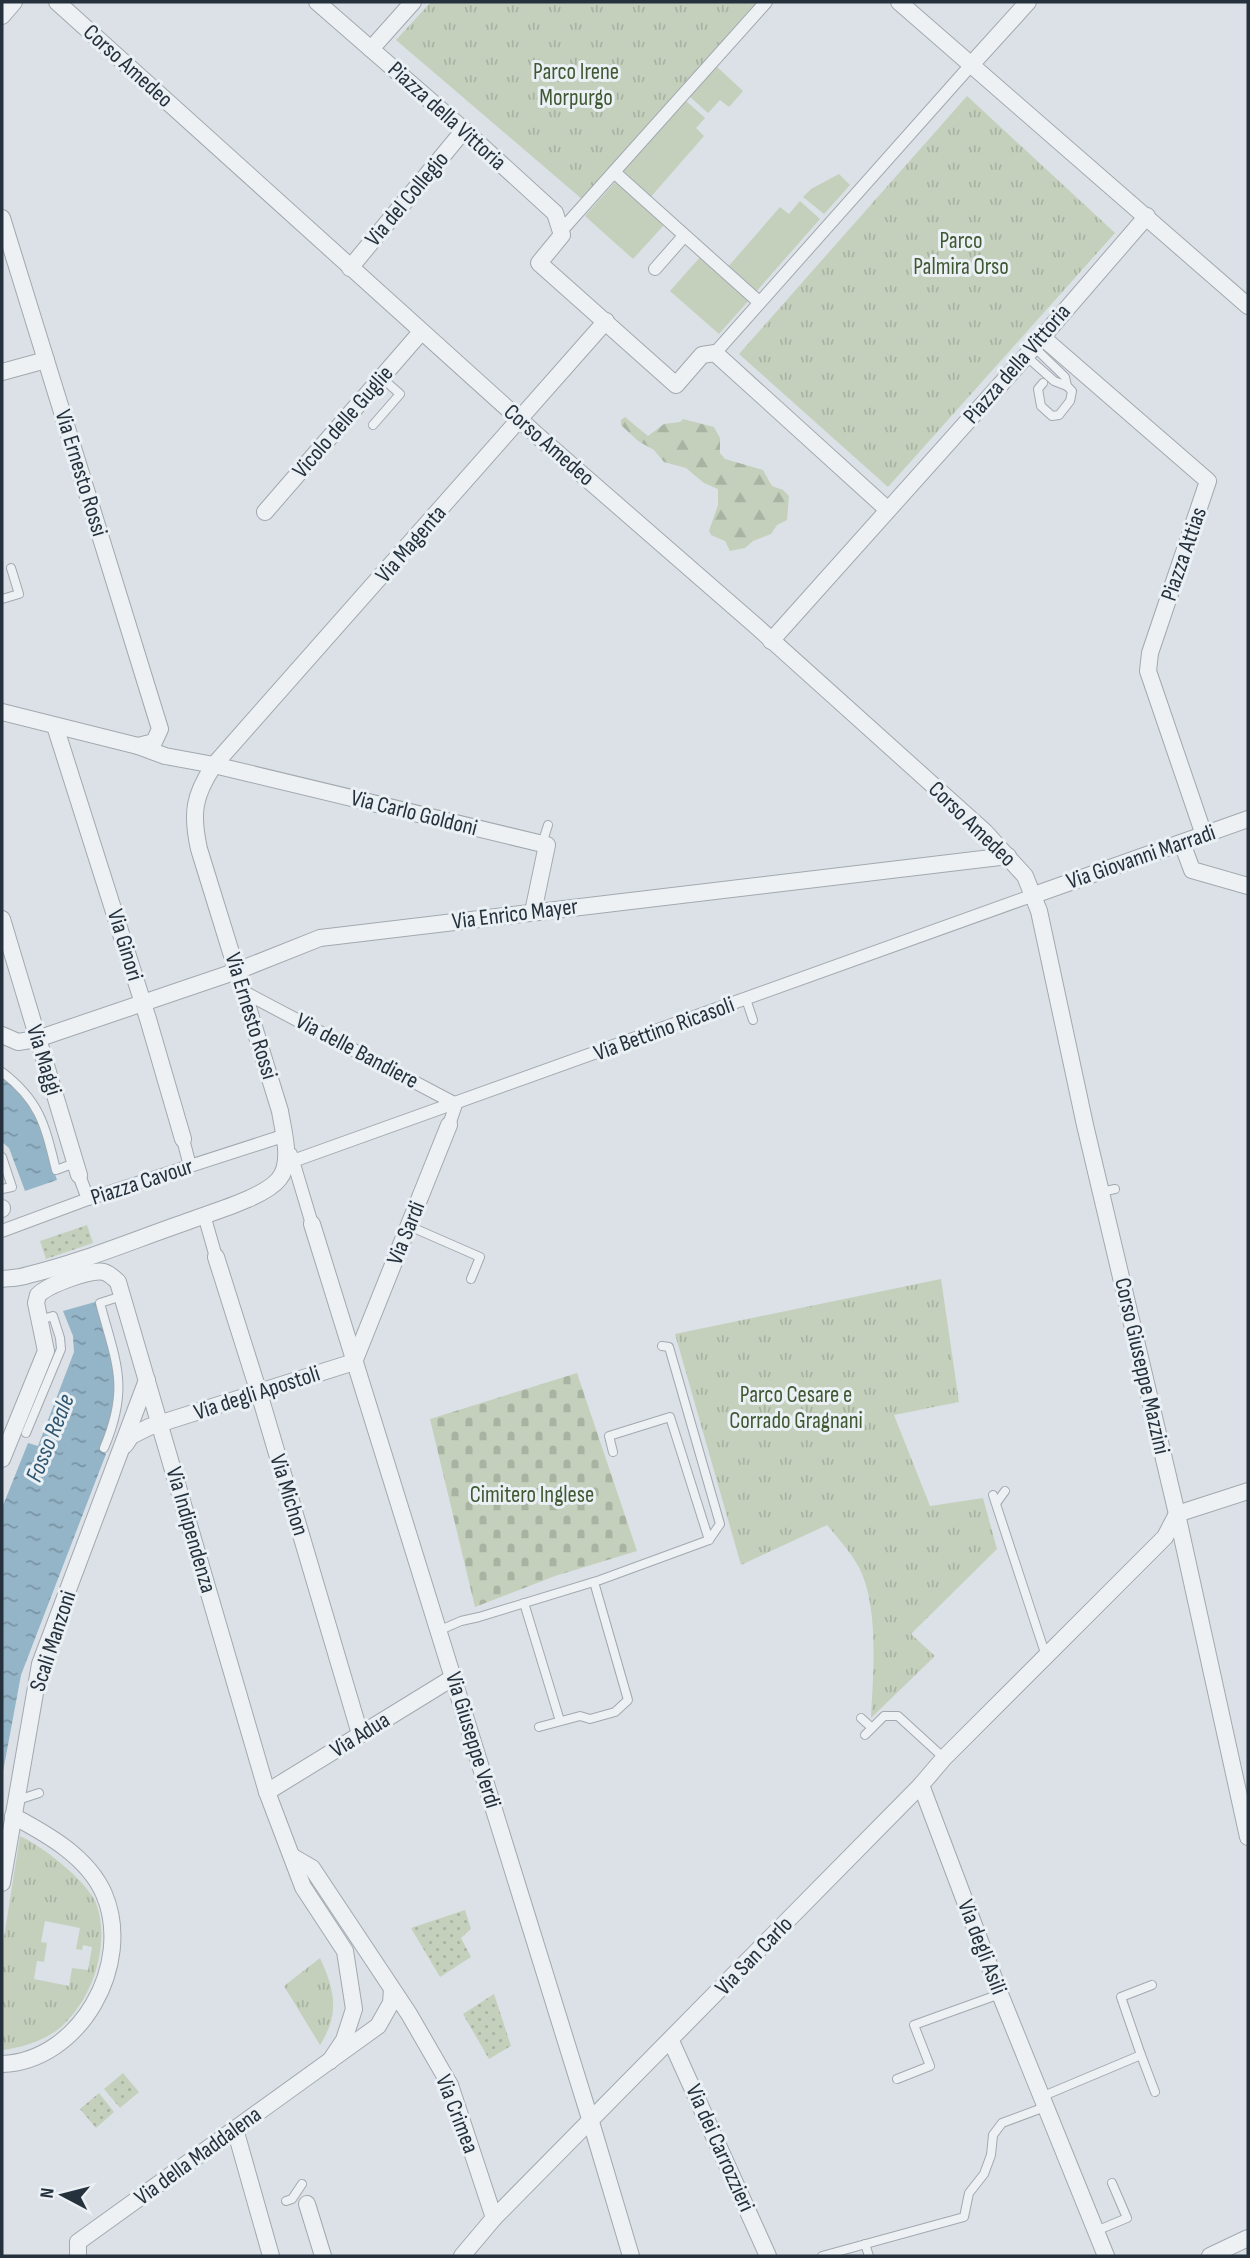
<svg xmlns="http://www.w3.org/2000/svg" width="1250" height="2258" viewBox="0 0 1250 2258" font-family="'Sofia Sans Condensed',sans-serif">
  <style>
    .grass { fill: #c4d0bc }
    .forest { fill: url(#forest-firs) }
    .cemetery { fill: url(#cemetery-stones) }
    .park { fill: url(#park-tufts); fill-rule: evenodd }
    .garden { fill: url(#garden-dots) }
    .water { fill: url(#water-ripples) }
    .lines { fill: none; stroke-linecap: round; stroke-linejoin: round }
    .service-casing { stroke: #a1a9b0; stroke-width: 10 }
    .pedestrian-casing { stroke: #a1a9b0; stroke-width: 14 }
    .minor-casing { stroke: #a1a9b0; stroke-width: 18 }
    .service { stroke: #eef1f4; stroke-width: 8 }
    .pedestrian { stroke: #eef1f4; stroke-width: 12 }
    .minor { stroke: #eef1f4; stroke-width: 16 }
    .labels { text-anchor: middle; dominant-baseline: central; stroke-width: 6; stroke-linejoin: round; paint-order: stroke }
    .street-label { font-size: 23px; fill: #25313c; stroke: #eaf0f4 }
    .park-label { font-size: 23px; fill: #3f5832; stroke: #eaf0f4 }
    .water-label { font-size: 24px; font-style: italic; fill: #2e5671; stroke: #eaf0f4 }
  </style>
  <defs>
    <pattern id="forest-firs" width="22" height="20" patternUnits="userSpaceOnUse" patternTransform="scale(1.75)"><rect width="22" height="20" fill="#c4d0bc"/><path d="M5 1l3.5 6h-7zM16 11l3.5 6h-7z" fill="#a8b3a2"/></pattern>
    <pattern id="cemetery-stones" width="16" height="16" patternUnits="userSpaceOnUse" patternTransform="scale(1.75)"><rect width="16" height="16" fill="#c4d0bc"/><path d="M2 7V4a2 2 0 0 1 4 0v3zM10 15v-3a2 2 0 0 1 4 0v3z" fill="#a8b3a2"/></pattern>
    <pattern id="park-tufts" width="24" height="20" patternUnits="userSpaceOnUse" patternTransform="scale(1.75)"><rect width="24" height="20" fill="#c4d0bc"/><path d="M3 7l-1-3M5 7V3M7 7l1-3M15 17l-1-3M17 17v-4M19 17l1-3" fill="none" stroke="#a8b3a2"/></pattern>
    <pattern id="garden-dots" width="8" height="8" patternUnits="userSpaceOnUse" patternTransform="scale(1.75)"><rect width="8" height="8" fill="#c4d0bc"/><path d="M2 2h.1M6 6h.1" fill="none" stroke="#a8b3a2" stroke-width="1.8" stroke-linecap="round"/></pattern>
    <pattern id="water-ripples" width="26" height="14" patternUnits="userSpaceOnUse" patternTransform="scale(1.75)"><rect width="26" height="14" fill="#94b5c8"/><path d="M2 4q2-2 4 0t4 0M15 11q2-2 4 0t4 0" fill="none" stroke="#7994a4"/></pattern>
  </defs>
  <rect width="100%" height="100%" fill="#dbe1e6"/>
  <!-- grass -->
  <g class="grass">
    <path d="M 716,66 L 743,91 L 729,107 L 720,100 L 708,113 L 689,96 Z"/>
    <path d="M 685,100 L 705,118 L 696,128 L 704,136 L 649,199 L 620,174 Z"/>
    <path d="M 839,174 L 850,185 L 824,214 L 803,197 L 811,189 Z"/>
    <path d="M 615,182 L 664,225 L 633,259 L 585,216 Z"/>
    <path d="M 800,201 L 820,219 L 755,293 L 727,268 L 780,207 L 789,214 Z"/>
    <path d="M 702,255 L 750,299 L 719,334 L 670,291 Z"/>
  </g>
  <!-- forest -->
  <path class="forest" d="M 625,417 L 648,436 L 664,424 L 680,422 L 683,419 L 714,427 L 720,438 L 720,453 L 725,459 L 763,470 L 772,486 L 783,490 L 789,496 L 787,520 L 777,525 L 771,534 L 753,541 L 745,548 L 730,551 L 725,541 L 711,535 L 709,531 L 718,505 L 718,489 L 704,483 L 686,468 L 664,462 L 654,450 L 638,441 L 621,425 L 621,420 Z"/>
  <!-- cemetery -->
  <path class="cemetery" d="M 577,1373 L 637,1551 L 555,1576 L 475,1607 L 430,1419 Z"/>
  <!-- park -->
  <g class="park">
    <path d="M 431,2 L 760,2 L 583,200 L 396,40 Z"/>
    <path d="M 967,96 L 1115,233 L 888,487 L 739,354 Z"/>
    <path d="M 941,1279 L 959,1402 L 894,1415 L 930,1506 L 983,1498 L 997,1549 L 911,1634 L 935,1656 L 871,1718 C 873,1674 880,1603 857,1564 C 849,1550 837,1537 827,1525 L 741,1565 L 675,1334 Z"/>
    <path d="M 20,1836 C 42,1846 86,1880 96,1903 C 111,1943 93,1999 61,2027 C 46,2040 22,2048 2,2050 L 2,1950 ZM 45,1921 L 80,1928 L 76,1949 L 82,1950 L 83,1945 L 92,1947 L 88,1970 L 72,1968 L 69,1986 L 34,1979 L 37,1961 L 44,1962 L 47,1943 L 41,1942 Z"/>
    <path d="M 320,1958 C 335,1991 340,2013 320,2045 L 284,1986 Z"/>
  </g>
  <!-- garden -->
  <g class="garden">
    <path d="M 87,1225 L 93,1243 L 46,1259 L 40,1241 Z"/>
    <path d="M 465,1910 L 471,1929 L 461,1938 L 471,1957 L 440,1977 L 411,1928 Z"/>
    <path d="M 494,1994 L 511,2046 L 489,2059 L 463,2014 Z"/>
    <path d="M 123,2073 L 139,2092 L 120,2108 L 104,2089 Z"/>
    <path d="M 99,2093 L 114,2112 L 96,2128 L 80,2109 Z"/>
  </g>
  <!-- water -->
  <g class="water">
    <path d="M 2,1077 C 38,1101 44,1141 57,1180 L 25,1191 L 9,1148 L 2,1142 Z"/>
    <path d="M 95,1302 C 105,1338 121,1375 112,1414 C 109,1426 104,1438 100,1450 L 106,1454 L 21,1675 L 2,1777 L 2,1508 L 28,1443 L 38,1446 L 74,1352 L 73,1336 L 63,1311 Z"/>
  </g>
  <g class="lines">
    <!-- service casing -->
    <g class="service-casing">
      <g id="service">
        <path d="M 1034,347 L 1065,377 L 1067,386 L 1072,391 L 1070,401 L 1059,415 L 1052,416 L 1041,406 L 1038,389 L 1043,383"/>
        <path d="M 1026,356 L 1054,381 L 1067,386"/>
        <path d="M 373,425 L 400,394 L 382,378"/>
        <path d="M 2,599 L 19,594 L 11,568"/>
        <path d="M 542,844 L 548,825"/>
        <path d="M 746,999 L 753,1020"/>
        <path d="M 2,1072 C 40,1101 45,1125 56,1170 L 75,1163"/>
        <path d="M 2,1157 L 12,1187 L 2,1189"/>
        <path d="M 1101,1192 L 1115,1189"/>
        <path d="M 409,1226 L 480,1257 L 471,1279"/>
        <path d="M 26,1433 L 61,1349 L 60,1338 L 53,1316 L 40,1320"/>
        <path d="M 104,1448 C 130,1387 116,1363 100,1303 L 122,1296"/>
        <path d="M 613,1452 L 609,1436 L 670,1417 L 709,1540"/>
        <path d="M 993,1495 L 1046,1656"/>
        <path d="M 997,1502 L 1005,1491"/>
        <path d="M 524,1603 L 560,1721"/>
        <path d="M 438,1631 L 461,1621 L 479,1617 L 600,1580 L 709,1540 L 720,1524 L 669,1347 L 662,1346"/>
        <path d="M 861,1718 L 872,1728"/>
        <path d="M 539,1727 L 580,1716 L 590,1719 L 615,1712 L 628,1700 L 594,1582"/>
        <path d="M 865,1735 L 884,1716 L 898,1716 L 944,1758"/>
        <path d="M 15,1801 L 39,1793"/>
        <path d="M 1141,2055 L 1155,2092"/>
        <path d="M 897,2079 L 930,2066 L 914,2025 L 1000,1994"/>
        <path d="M 1041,2097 L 1141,2055 L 1121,1997 L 1152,1985"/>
        <path d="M 286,2201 L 292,2199 L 302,2184"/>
        <path d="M 1096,2231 L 1127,2218 L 1112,2183"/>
        <path d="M 865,2244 L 869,2256"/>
        <path d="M 822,2256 L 964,2217 L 969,2193 L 984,2174 L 991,2155 L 993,2135 L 1002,2123 L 1045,2107"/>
      </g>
    </g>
    <!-- pedestrian casing -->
    <g class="pedestrian-casing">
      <g id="pedestrian">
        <path d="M 614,172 L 759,302"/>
        <path d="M 561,231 L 766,2"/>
        <path d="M 655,269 L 684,236"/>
        <path d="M 715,353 L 970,66"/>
        <path d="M 242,991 L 456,1104 L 449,1125"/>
        <path d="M 183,1139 L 190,1166"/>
        <path d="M 291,1154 L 312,1224"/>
        <path d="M 293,1161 L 1034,895"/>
        <path d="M 79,1175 L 88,1199"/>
        <path d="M 204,1215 L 216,1257"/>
        <path d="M 2,1231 L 88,1199 L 286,1135"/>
      </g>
    </g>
    <!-- minor casing -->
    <g class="minor-casing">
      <g id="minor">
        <path d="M 57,2 L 539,437 L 756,626 L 985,832 L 1025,876 L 1039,911 L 1085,1125 L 1177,1514 L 1248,1837"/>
        <path d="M 317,2 L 464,130 L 555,213 L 562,235 L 539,263 L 676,385 L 702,355 L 715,353 L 888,510"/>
        <path d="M 899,2 L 1248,306"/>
        <path d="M 2,16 L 14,2"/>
        <path d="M 371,49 L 413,2"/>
        <path d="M 970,66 L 1028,2"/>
        <path d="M 2,218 L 160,729 L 154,742 L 138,746"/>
        <path d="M 350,268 L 464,130"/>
        <path d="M 1042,337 L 1208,481 L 1150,653 L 1148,671 L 1204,835"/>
        <path d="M 2,372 L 46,360"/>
        <path d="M 265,512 L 421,332"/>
        <path d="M 771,641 L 1026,356 L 1147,216"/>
        <path d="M 2,712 L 138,746 L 165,756 L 214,765 L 547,845 L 533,912"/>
        <path d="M 55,726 L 148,1019 L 183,1139"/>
        <path d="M 1182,843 L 1192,870 L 1248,886"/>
        <path d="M 1034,895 L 1248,819"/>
        <path d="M 2,919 L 79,1175"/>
        <path d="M 2,1035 L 18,1042 L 37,1039 L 237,971 L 320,938 L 1008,856"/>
        <path d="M 2,1208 L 2,1209"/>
        <path d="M 312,1224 L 591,2122 L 631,2256"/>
        <path d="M 216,1257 L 259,1393 L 360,1734"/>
        <path d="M 2,1279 C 11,1278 20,1278 28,1275 C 82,1262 134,1240 186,1222 C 209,1213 264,1198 279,1179 C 293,1162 283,1131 280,1111 L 199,849 C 191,813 194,795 214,765 L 606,321"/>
        <path d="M 354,1362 L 449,1125"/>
        <path d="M 125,1445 L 131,1436 L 149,1427 L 354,1362"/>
        <path d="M 2,1459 L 46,1351 L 36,1303 L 38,1295 C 48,1285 90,1269 104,1272 C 110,1274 114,1278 118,1282 L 267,1792 L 303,1887 L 345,1951 L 354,2009 L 344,2040 L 330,2061"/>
        <path d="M 1177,1514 L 1248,1491"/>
        <path d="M 921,1785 L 1000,1994 L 1106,2256"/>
        <path d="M 267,1792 L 454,1677"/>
        <path d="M 293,1857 L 312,1868 L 409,2014 L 450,2085 L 494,2218"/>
        <path d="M 2,1883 L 40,1664 L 147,1380"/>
        <path d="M 671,2041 L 768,2256"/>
        <path d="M 2,2064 C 80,2061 134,1964 104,1894 C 88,1857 47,1834 13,1816"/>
        <path d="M 235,2129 L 271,2256"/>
        <path d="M 307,2204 L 323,2256"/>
        <path d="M 78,2256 L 78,2242 L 378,2026 L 391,2003 L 392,1989"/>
        <path d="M 462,2256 L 494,2218 L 921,1785 L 944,1758 L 1165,1537 L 1177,1514"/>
        <path d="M 1210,2256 L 1248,2238"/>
      </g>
    </g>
    <!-- service -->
    <use href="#service" class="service"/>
    <!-- pedestrian -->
    <use href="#pedestrian" class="pedestrian"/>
    <!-- minor -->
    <use href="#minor" class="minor"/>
  </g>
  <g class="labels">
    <!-- street labels -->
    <g class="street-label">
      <text transform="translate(128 66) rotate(42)">Corso Amedeo</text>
      <text transform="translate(447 116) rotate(42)">Piazza della Vittoria</text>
      <text transform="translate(407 199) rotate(-50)">Via del Collegio</text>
      <text transform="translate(1017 364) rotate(-49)">Piazza della Vittoria</text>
      <text transform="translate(343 422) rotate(-49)">Vicolo delle Guglie</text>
      <text transform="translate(549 445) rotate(41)">Corso Amedeo</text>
      <text transform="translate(81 473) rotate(73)">Via Ernesto Rossi</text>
      <text transform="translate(411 544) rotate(-49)">Via Magenta</text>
      <text transform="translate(1184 554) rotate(-71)">Piazza Attias</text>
      <text transform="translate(414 813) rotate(14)">Via Carlo Goldoni</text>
      <text transform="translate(972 824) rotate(44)">Corso Amedeo</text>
      <text transform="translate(1141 857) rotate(-19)">Via Giovanni Marradi</text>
      <text transform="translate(515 914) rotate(-7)">Via Enrico Mayer</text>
      <text transform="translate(125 945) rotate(73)">Via Ginori</text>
      <text transform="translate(251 1016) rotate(73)">Via Ernesto Rossi</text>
      <text transform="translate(664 1029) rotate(-20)">Via Bettino Ricasoli</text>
      <text transform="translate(357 1051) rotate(28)">Via delle Bandiere</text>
      <text transform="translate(44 1060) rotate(73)">Via Maggi</text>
      <text transform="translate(142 1182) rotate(-18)">Piazza Cavour</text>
      <text transform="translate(406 1233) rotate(-68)">Via Sardi</text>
      <text transform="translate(1142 1366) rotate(77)">Corso Giuseppe Mazzini</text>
      <text transform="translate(257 1393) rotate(-18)">Via degli Apostoli</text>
      <text transform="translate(289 1495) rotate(73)">Via Michon</text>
      <text transform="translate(191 1530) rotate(74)">Via Indipendenza</text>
      <text transform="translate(53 1641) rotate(-72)">Scali Manzoni</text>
      <text transform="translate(360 1735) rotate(-32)">Via Adua</text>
      <text transform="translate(473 1740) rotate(73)">Via Giuseppe Verdi</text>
      <text transform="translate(982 1947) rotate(69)">Via degli Asili</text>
      <text transform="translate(754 1956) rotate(-46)">Via San Carlo</text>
      <text transform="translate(457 2114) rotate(69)">Via Crimea</text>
      <text transform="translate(720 2148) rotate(66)">Via dei Carrozzieri</text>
      <text transform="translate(198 2156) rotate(-36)">Via della Maddalena</text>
    </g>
    <!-- park labels -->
    <g class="park-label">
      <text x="576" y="72">Parco Irene<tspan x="576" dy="26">Morpurgo</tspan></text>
      <text x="961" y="241">Parco<tspan x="961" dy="26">Palmira Orso</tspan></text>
      <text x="796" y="1395">Parco Cesare e<tspan x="796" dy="26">Corrado Gragnani</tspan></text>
      <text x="532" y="1495">Cimitero Inglese</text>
    </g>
    <!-- water labels -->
    <g class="water-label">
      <text transform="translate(50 1438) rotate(-68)">Fosso Reale</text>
    </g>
  </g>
  <!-- border -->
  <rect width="1250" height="2258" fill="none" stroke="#25313c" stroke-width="7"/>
  <!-- north arrow -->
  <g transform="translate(63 2195) rotate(277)" stroke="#eaf0f4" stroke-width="5" paint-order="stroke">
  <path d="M0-5L12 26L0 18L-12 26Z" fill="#25313c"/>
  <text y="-10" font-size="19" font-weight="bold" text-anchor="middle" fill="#25313c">N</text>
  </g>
</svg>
